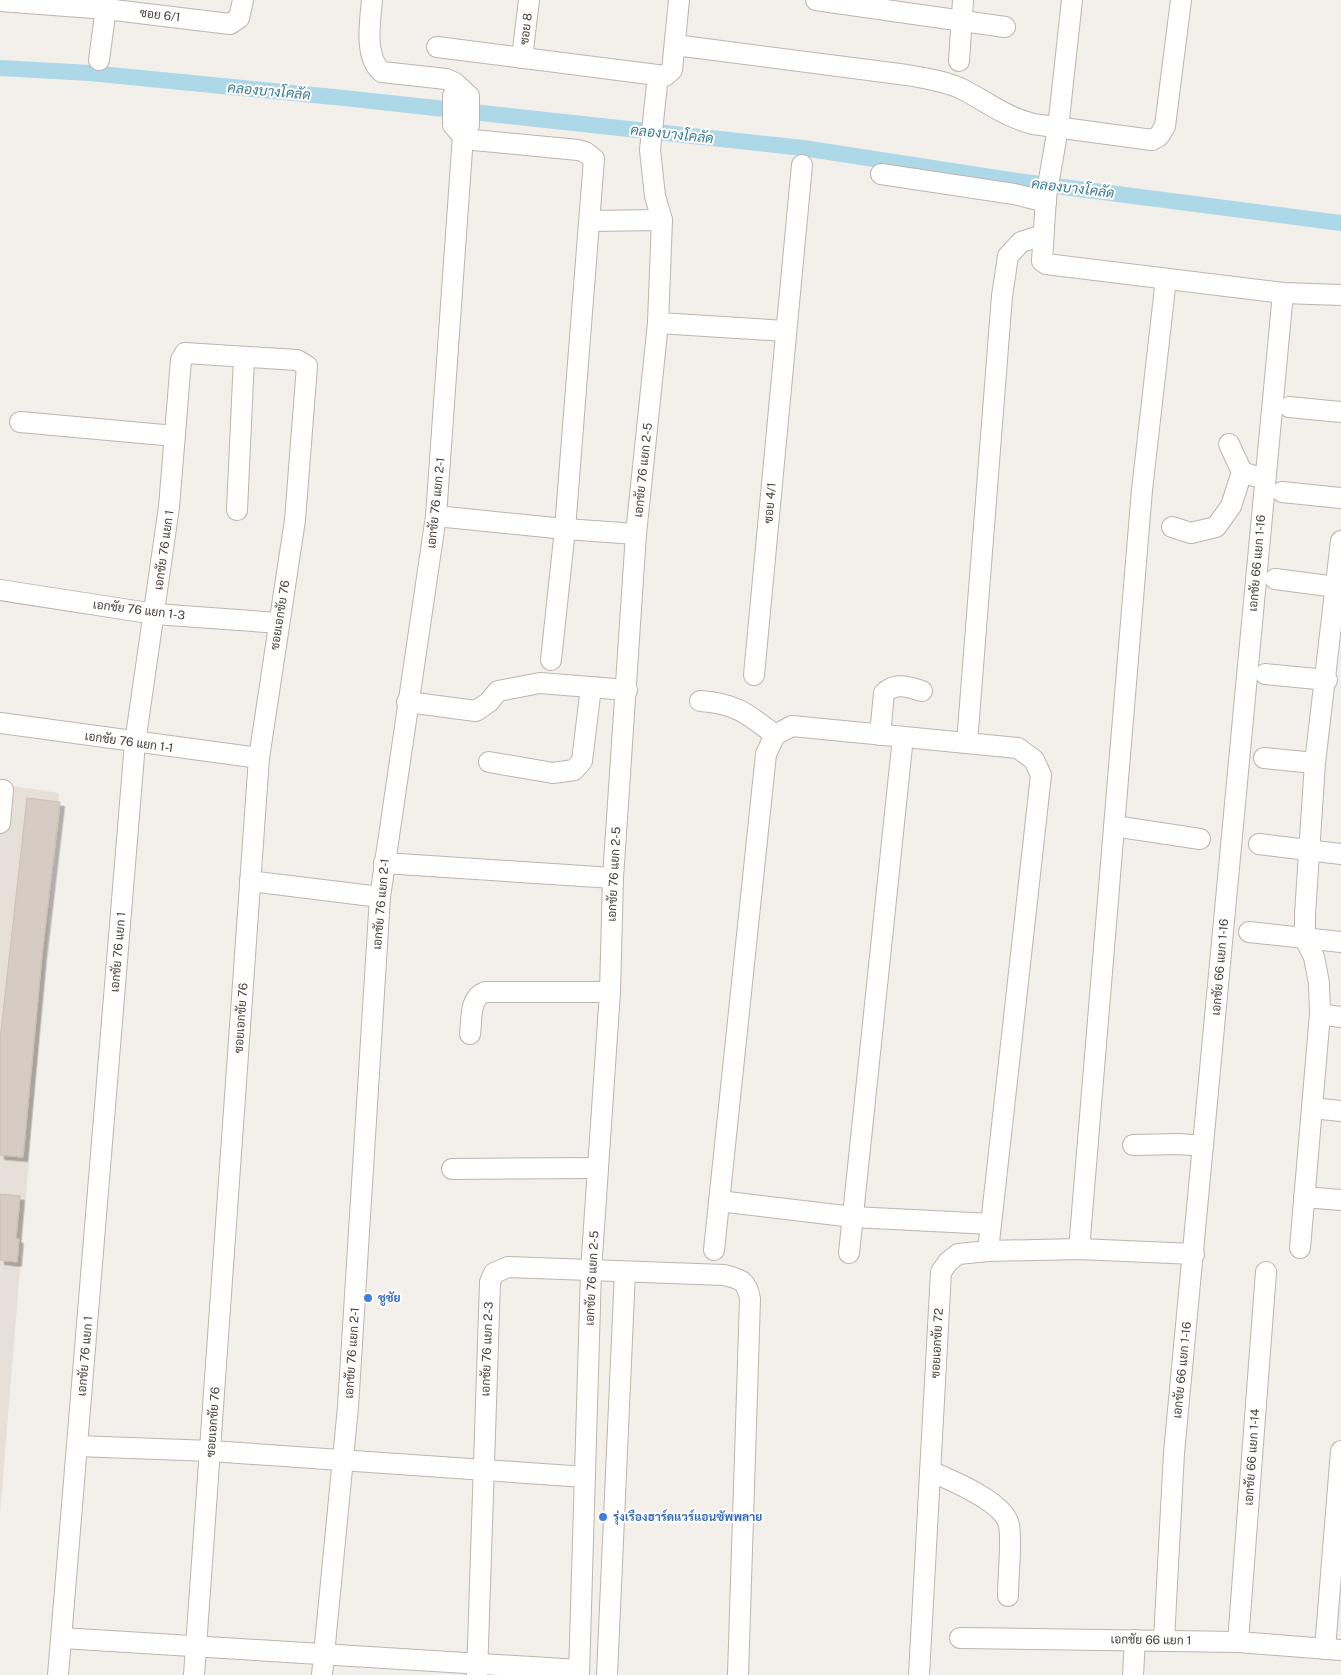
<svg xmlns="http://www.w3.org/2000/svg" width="1341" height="1675" viewBox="0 0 1341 1675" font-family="'Public Sans',Sarabun,sans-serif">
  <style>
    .residential { fill: #e6e0d8 }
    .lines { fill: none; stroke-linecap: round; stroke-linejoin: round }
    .canal { stroke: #add8e8; stroke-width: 16 }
    .building { fill: #d6ccc3; stroke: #cdc0b4; filter: url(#shadow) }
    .minor-casing { stroke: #bdb5ad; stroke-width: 22 }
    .minor { stroke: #fff; stroke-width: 20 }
    .shop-dot { fill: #3f7fe0; stroke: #fff; stroke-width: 2 }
    .labels { text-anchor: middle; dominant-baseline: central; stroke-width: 4; stroke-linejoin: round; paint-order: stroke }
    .street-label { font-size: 12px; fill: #463f39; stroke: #fff }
    .shop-label { font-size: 12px; font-weight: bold; fill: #366cbe; stroke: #fff; text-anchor: start }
    .water-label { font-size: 14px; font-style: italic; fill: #3a7b97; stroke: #fff }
  </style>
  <defs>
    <filter id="shadow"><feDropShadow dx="4.5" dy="4.5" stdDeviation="0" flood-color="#0004"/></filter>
  </defs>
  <rect width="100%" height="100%" fill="#f3efea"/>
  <!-- residential -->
  <path class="residential" d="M 0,784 L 59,793 L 0,1514 Z"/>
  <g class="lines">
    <!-- canal -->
    <path class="canal" d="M 0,68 L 90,73 L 344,98 L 803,148 L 1017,181 L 1341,223"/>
  </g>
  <!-- building -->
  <g class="building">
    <path d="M 27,798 L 60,802 L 42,955 L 23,1157 L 0,1155 L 0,1040 Z"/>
    <path d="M 0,1194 L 20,1196 L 16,1238 L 19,1239 L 17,1262 L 0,1260 Z"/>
  </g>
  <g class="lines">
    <!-- minor casing -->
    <g class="minor-casing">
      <g id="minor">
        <path d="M 372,0 C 370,21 364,58 382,72 L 446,79 L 455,83 L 469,96 L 469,125 L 463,136"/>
        <path d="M 816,0 L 1005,27"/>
        <path d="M 1072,0 L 1058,128 L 1046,197 L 1042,261 L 1046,264 L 1283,293 L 1341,295"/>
        <path d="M 0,1 L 106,9 L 230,24 L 239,18 L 243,0"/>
        <path d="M 675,45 L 907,75 C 925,78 943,81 960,88 C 986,101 1003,116 1033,124 L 1152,140 L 1159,136 L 1165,126 L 1181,0"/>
        <path d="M 437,47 L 665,76 L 672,70 L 679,0"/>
        <path d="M 522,58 L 529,0"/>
        <path d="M 99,60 L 107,0"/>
        <path d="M 959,61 L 963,0"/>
        <path d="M 459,87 L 453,96 L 453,125 L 463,136"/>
        <path d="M 463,139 L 578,150 L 585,152 L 594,159 L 565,529 L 551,660"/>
        <path d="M 881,174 L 1014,194 L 1046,202"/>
        <path d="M 590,221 L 662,220"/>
        <path d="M 658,323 L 786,331"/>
        <path d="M 1289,407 L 1341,412"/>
        <path d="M 20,422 L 175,436"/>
        <path d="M 1229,444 L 1242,472 L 1254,476"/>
        <path d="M 1282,492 L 1341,498"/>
        <path d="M 237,510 L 244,358"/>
        <path d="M 436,516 L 565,529 L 636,534"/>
        <path d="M 1172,527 L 1191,533 L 1216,527 L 1231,506 L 1242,472"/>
        <path d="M 1275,579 L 1336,587"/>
        <path d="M 0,590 L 155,614 L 279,623"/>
        <path d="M 1265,674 L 1327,680"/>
        <path d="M 754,675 L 802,165"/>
        <path d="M 700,701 C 735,703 748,714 775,735"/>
        <path d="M 407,702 L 476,711 L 489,702 L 498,691 L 540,683 L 627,690"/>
        <path d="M 0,723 L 259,758"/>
        <path d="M 880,735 L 884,693 C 896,682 908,687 922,691"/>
        <path d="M 967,743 L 1002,296 L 1008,256 L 1021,242 L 1043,235"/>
        <path d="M 1264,758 L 1315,763"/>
        <path d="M 489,762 L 553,773 L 574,770 L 582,761 L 591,687"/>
        <path d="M 0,823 L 3,790"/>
        <path d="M 1114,826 L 1200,839"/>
        <path d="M 1259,844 L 1341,854"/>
        <path d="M 384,863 L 613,878"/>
        <path d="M 250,881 L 380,897"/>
        <path d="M 1249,932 L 1341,942"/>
        <path d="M 1320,1014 L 1341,1017"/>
        <path d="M 470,1034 C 472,1019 469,998 485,992 L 610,992"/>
        <path d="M 1312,1108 L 1341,1111"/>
        <path d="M 1133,1145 L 1179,1144 L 1203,1146"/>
        <path d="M 452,1169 L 598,1168"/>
        <path d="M 1304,1197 L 1341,1200"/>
        <path d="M 719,1201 L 853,1217 L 991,1224"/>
        <path d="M 1300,1248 L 1320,1014 L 1319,983 L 1314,957 L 1305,939 L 1305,914 L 1315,763 L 1341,541"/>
        <path d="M 1079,1249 L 1142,490 L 1166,279"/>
        <path d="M 714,1250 L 766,754 L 775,735 L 792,726 L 1018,748 L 1034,760 L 1041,775 L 988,1251"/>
        <path d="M 849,1253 L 903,737"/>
        <path d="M 77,1446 L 211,1451 L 585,1477"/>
        <path d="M 930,1471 C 950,1480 1004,1501 1009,1525 C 1012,1543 1008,1576 1008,1596"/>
        <path d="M 62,1638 L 579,1670"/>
        <path d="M 960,1638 L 1238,1642 L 1341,1650"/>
        <path d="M 1164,1640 L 1174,1453 L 1283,293"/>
        <path d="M 1238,1642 L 1266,1272"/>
        <path d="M 1325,1649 L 1341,1451"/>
        <path d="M 58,1675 L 135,743 L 169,507 L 181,360 L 185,353 L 297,360 L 307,366 L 295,520 L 259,758 L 194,1675"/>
        <path d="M 322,1675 L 348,1407 L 380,897 L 436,516 L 463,136"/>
        <path d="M 477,1675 L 490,1282 L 494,1273 L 508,1267 L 724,1275 C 741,1279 747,1281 750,1299 L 738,1675"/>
        <path d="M 579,1675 L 591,1271 L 610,992 L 613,878 L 636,534 L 658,323 L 662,220 L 655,196 L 650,150 L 658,75"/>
        <path d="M 607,1675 L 625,1272"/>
        <path d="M 919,1675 L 941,1272 L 948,1262 L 958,1254 L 988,1251 L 1079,1249 L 1194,1254"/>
        <path d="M 1133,1675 L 1135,1640"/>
      </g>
    </g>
    <!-- minor -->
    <use href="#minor" class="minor"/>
  </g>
  <!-- markers -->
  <g class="shop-dot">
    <circle cx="368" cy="1298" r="5"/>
    <circle cx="603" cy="1517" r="5"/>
  </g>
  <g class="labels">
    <!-- street labels -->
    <g class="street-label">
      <text transform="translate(160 15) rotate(7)">ซอย 6/1</text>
      <text transform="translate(526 29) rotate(-83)">ซอย 8</text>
      <text transform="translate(643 470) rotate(-84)">เอกชัย 76 แยก 2-5</text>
      <text transform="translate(436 503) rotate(-84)">เอกชัย 76 แยก 2-1</text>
      <text transform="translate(770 503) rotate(-85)">ซอย 4/1</text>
      <text transform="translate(164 550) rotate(-82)">เอกชัย 76 แยก 1</text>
      <text transform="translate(1257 563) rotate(-85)">เอกชัย 66 แยก 1-16</text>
      <text transform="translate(139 610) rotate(7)">เอกชัย 76 แยก 1-3</text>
      <text transform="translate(280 615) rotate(-81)">ซอยเอกชัย 76</text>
      <text transform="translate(129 742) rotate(8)">เอกชัย 76 แยก 1-1</text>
      <text transform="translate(614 874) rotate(-87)">เอกชัย 76 แยก 2-5</text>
      <text transform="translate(381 904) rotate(-85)">เอกชัย 76 แยก 2-1</text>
      <text transform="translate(118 952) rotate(-85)">เอกชัย 76 แยก 1</text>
      <text transform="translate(1220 967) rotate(-85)">เอกชัย 66 แยก 1-16</text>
      <text transform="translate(241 1018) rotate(-86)">ซอยเอกชัย 76</text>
      <text transform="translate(592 1278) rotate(-87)">เอกชัย 76 แยก 2-5</text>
      <text transform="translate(937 1343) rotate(-87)">ซอยเอกชัย 72</text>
      <text transform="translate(487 1349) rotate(-88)">เอกชัย 76 แยก 2-3</text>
      <text transform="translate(352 1353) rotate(-86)">เอกชัย 76 แยก 2-1</text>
      <text transform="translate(85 1356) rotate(-85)">เอกชัย 76 แยก 1</text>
      <text transform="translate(1182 1370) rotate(-84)">เอกชัย 66 แยก 1-16</text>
      <text transform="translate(213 1422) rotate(-86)">ซอยเอกชัย 76</text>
      <text transform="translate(1252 1457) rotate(-86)">เอกชัย 66 แยก 1-14</text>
      <text transform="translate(1151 1640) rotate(1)">เอกชัย 66 แยก 1</text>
    </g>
    <!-- shop labels -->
    <g class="shop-label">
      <text x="378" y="1298">ชูชัย</text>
      <text x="613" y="1517">รุ่งเรืองฮาร์ดแวร์แอนซัพพลาย</text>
    </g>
    <!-- water labels -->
    <g class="water-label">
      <text transform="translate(269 91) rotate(5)">คลองบางโคลัด</text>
      <text transform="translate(672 134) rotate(6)">คลองบางโคลัด</text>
      <text transform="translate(1073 188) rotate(7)">คลองบางโคลัด</text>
    </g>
  </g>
</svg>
